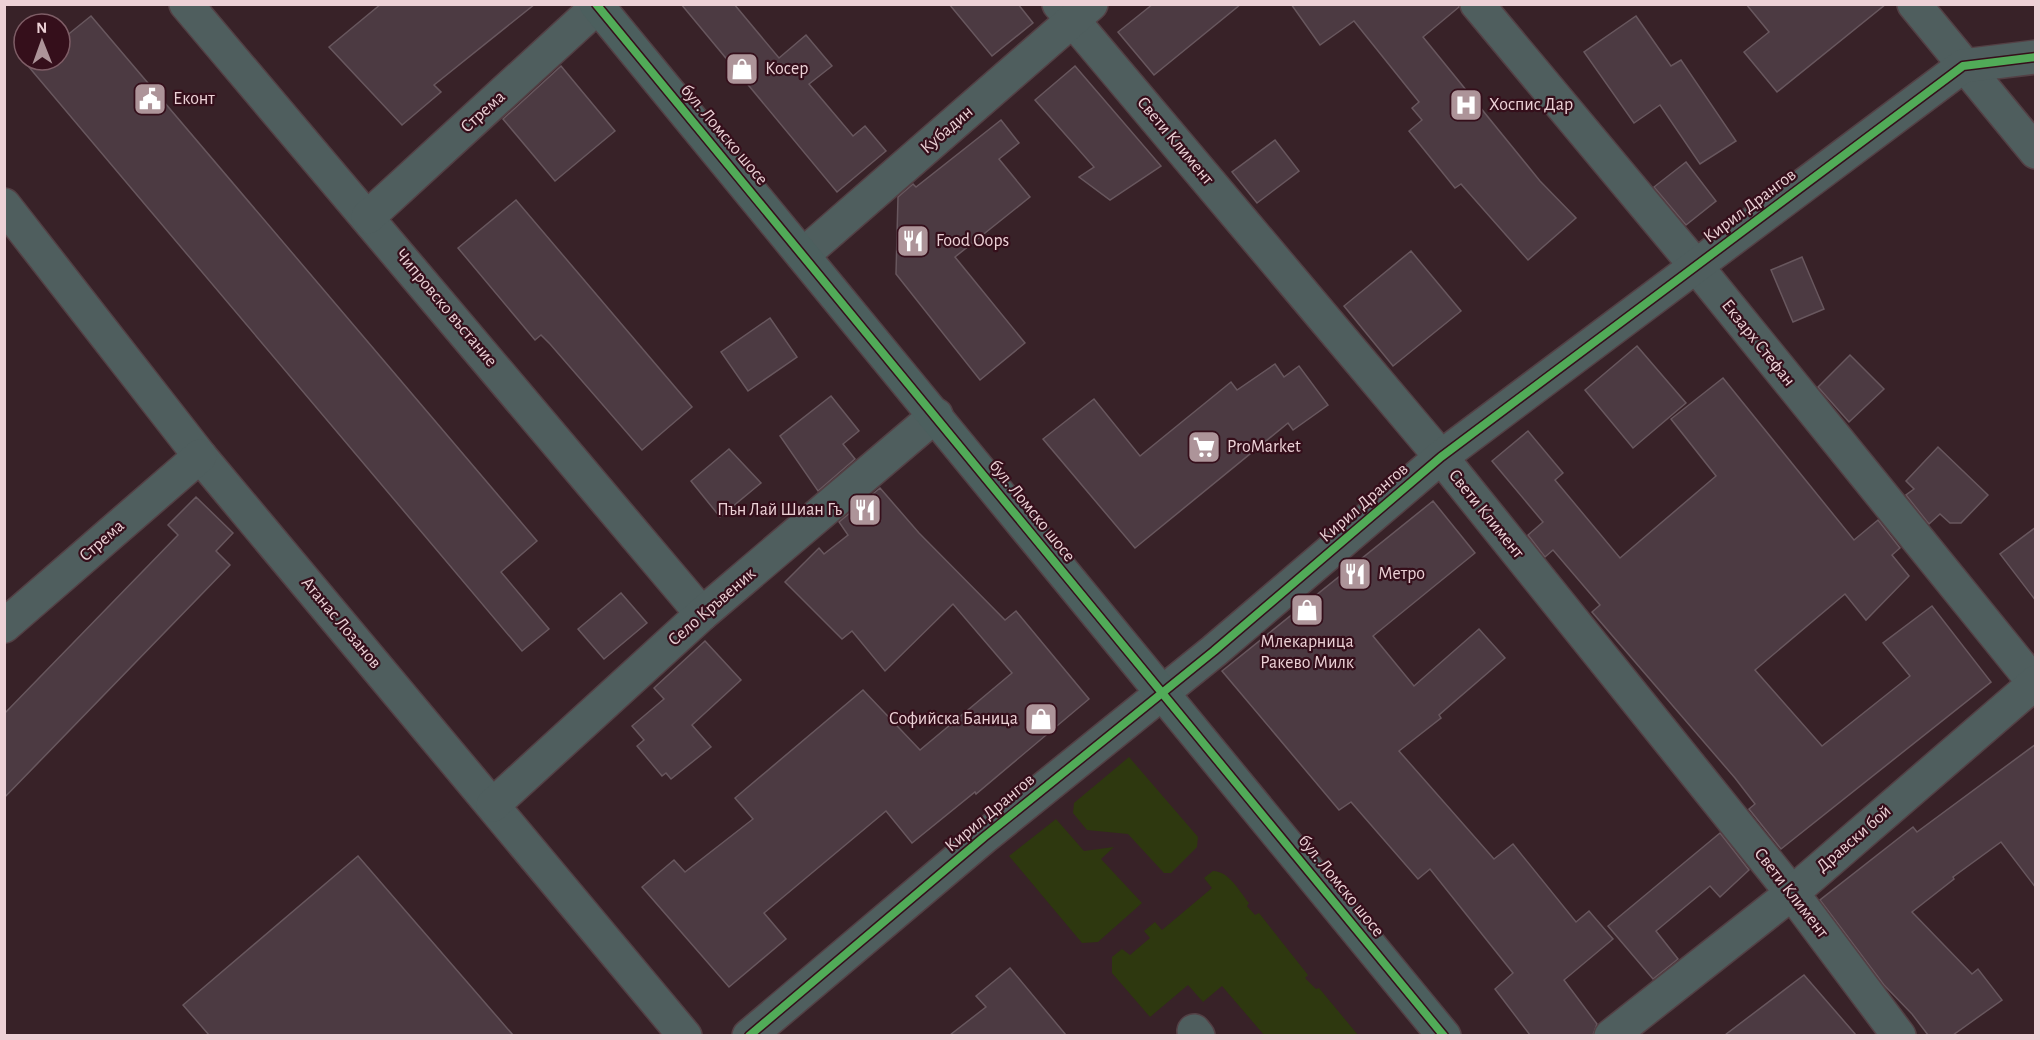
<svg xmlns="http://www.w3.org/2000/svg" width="2040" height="1040" viewBox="0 0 2040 1040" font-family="'Alegreya Sans',sans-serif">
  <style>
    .green { fill: #2e380f }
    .building { fill: #4c3a42; stroke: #68575e; stroke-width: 1.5 }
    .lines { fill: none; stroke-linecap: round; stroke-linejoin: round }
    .minor-casing { stroke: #534045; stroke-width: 36 }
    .primary-casing { stroke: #534045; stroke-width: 36 }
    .minor { stroke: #4f5e5e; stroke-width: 33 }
    .primary { stroke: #4c5f5e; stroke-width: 33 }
    .cycleway-casing { stroke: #350f1b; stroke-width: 11 }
    .cycleway { stroke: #51ab58; stroke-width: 8 }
    .labels { text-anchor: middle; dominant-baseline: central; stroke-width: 4.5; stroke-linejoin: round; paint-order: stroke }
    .poi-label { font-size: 18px; fill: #ecd1d6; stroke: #350f1b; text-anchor: start }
    .street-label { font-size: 18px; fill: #ecd1d6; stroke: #350f1b }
  </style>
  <rect width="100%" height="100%" fill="#382228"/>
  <!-- green -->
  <g class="green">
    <path d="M 1129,757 L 1198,837 L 1197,847 L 1171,873 L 1164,873 L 1128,834 L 1087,830 L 1073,813 L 1074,803 Z"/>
    <path d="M 1056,819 L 1084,851 L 1114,847 L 1101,859 L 1142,903 L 1098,942 L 1082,943 L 1009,856 Z"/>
    <path d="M 1213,871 C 1229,871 1239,891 1249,903 L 1247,906 L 1255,915 L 1259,913 L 1308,975 L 1305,978 L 1316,989 L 1319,988 L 1358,1035 L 1264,1035 L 1222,986 L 1203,1002 L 1188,985 L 1150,1017 L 1112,973 L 1112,957 L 1122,949 L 1130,955 L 1150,938 L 1144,931 L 1155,922 L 1162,930 L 1212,888 L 1204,878 Z"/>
  </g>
  <!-- building -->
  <g class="building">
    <path d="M 381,4 L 535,4 L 434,85 L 441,92 L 402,125 L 329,47 Z"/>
    <path d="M 681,4 L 734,4 L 779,58 L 806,35 L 832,66 L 809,84 L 853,136 L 865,126 L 886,151 L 837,192 Z"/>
    <path d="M 949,4 L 1018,4 L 1033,23 L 992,56 Z"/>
    <path d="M 1153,4 L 1241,4 L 1154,75 L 1118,32 Z"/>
    <path d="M 1291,4 L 1459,4 L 1459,7 L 1423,37 L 1540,181 L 1576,218 L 1528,260 L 1461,184 L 1455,188 L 1409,131 L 1422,120 L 1412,108 L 1419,102 L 1354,21 L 1320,45 Z"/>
    <path d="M 1746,4 L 1886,4 L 1777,92 L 1744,52 L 1769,32 Z"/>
    <path d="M 91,16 L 537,541 L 501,572 L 549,629 L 522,651 L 23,60 L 60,60 L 60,41 Z"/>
    <path d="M 1636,16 L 1671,66 L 1681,60 L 1736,141 L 1700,164 L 1660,105 L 1634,123 L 1584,52 Z"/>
    <path d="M 561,66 L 615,131 L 555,181 L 503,119 Z"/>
    <path d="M 1075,66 L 1161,166 L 1110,200 L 1079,177 L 1094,167 L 1035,100 Z"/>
    <path d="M 1001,120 L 1019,143 L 999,159 L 1030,197 L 955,257 L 1025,343 L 980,380 L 896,274 L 898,197 L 913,184 L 916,187 Z"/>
    <path d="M 1275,140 L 1299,171 L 1257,203 L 1232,172 Z"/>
    <path d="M 1686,162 L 1716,201 L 1686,225 L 1654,187 Z"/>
    <path d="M 516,200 L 692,407 L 642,450 L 550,344 L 541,335 L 535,340 L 458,248 Z"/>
    <path d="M 1411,251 L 1461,311 L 1393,366 L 1344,306 Z"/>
    <path d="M 1802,257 L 1824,309 L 1793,322 L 1771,270 Z"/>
    <path d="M 770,318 L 797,357 L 748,391 L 721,352 Z"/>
    <path d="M 1637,346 L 1686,403 L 1633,448 L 1585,390 Z"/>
    <path d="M 1850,355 L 1884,389 L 1849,422 L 1818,387 Z"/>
    <path d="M 1275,364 L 1284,377 L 1299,366 L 1328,405 L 1293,430 L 1288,423 L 1135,548 L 1043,439 L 1094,399 L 1140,456 L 1231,382 L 1237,390 Z"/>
    <path d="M 1723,378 L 1854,540 L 1878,520 L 1900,548 L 1892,555 L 1909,576 L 1866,620 L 1845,594 L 1755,670 L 1822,746 L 1910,676 L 1883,643 L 1932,606 L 1991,682 L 1781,849 L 1749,809 L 1755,804 L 1735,778 L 1592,612 L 1600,605 L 1553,550 L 1545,557 L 1528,535 L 1543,522 L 1492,461 L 1528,431 L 1563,473 L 1555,480 L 1620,558 L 1716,476 L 1671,419 Z"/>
    <path d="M 831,396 L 859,431 L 843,444 L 855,459 L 818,491 L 780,436 Z"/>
    <path d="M 1938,447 L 1988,495 L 1961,523 L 1950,523 L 1940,514 L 1929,524 L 1906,495 L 1914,489 L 1906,481 Z"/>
    <path d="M 729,449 L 761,483 L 720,517 L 691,481 Z"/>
    <path d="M 880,488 L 919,533 L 1005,620 L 1016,611 L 1089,699 L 976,794 L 975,792 L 912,843 L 886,811 L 764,913 L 786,939 L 729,987 L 642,887 L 674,860 L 685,872 L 753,819 L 735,798 L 863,690 L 920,750 L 1012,673 L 953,604 L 885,671 L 852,631 L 842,639 L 785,582 L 819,548 L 824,554 L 848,535 L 839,522 Z"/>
    <path d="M 196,497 L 233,533 L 216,551 L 230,565 L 4,798 L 4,714 L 178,535 L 168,525 Z"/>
    <path d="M 1433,501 L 1475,553 L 1373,636 L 1414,686 L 1479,629 L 1505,658 L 1439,715 L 1441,718 L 1399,751 L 1494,859 L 1513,844 L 1576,922 L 1589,911 L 1613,939 L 1564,980 L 1597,1024 L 1593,1035 L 1530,1035 L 1495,989 L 1513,973 L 1430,869 L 1418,879 L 1351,802 L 1339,810 L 1222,671 Z"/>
    <path d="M 2036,527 L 2036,601 L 2000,554 Z"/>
    <path d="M 621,593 L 647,623 L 604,659 L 578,629 Z"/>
    <path d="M 705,641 L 741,680 L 692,725 L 711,747 L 671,779 L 666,773 L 662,776 L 637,746 L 644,740 L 632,726 L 664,699 L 654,688 Z"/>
    <path d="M 2036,744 L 2036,888 L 2001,842 L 1953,877 L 1954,879 L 1912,912 L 1972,974 L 1978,969 L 2002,1000 L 1953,1035 L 1928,1035 L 1912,1014 L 1884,985 L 1820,900 L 1913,827 L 1917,832 Z"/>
    <path d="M 1720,833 L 1749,870 L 1720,897 L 1710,886 L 1656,931 L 1678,959 L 1653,979 L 1608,926 Z"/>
    <path d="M 358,856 L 493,1012 L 513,1035 L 209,1035 L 183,1005 Z"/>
    <path d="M 1010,968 L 1066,1035 L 950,1035 L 986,1007 L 976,996 Z"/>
    <path d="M 1804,975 L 1856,1035 L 1725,1035 Z"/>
  </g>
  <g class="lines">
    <!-- minor casing -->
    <g class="minor-casing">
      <g id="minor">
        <path d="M 186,4 L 702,614"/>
        <path d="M 1059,4 L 1441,457 L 1792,893 L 1899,1036"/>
        <path d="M 1477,4 L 1696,266 L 2036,685"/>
        <path d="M 1914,4 L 2036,152"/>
        <path d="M 4,205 L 200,456 L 685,1036"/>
        <path d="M 368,217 L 598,6"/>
        <path d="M 803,255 L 1091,4"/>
        <path d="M 4,626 L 200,456"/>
        <path d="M 493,805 L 702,614 L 936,415"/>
        <path d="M 1194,1031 L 1198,1036"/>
        <path d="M 749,1036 L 984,837 L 1214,651 L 1441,457 L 1963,66 L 2036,57"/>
        <path d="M 1611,1036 L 1792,893 L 2036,682"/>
      </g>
    </g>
    <!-- primary casing -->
    <g class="primary-casing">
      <path id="primary" d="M 596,4 L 1444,1036"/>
    </g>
    <!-- minor -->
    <use href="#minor" class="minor"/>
    <!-- primary -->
    <use href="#primary" class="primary"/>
    <!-- cycleway casing -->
    <g class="cycleway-casing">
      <g id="cycleway">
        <path d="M 596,4 L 1444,1036"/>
        <path d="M 749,1036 L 984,837 L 1214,651 L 1441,457 L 1963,66 L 2036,57"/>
      </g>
    </g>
    <!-- cycleway -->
    <use href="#cycleway" class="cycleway"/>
  </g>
  <!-- icons -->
  <defs>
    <g id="shop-square" transform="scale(1.725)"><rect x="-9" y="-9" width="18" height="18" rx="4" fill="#ad9499" stroke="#350f1b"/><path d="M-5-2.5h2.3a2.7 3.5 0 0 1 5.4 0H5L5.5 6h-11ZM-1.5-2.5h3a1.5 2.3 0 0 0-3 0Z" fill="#fff"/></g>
    <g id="civic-square" transform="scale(1.725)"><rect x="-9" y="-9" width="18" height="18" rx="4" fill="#ad9499" stroke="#350f1b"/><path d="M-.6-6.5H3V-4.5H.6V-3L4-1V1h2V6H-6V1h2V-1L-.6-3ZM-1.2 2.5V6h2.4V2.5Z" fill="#fff"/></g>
    <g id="hospital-square" transform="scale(1.725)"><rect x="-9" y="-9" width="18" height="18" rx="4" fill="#ad9499" stroke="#350f1b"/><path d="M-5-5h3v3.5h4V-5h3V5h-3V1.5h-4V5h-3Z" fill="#fff"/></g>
    <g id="restaurant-square" transform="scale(1.725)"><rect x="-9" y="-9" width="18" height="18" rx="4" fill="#ad9499" stroke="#350f1b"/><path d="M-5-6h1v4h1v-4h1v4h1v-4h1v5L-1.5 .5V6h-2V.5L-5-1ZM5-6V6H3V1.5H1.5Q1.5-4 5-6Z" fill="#fff"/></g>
    <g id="supermarket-square" transform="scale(1.725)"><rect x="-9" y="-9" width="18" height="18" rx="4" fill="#ad9499" stroke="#350f1b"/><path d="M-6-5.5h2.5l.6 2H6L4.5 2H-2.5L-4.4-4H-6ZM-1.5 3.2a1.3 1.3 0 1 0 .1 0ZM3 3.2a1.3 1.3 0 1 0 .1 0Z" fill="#fff"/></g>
  </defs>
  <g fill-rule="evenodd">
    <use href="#shop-square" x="742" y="69"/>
    <use href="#civic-square" x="150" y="99"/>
    <use href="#hospital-square" x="1466" y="105"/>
    <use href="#restaurant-square" x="913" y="241"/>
    <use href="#supermarket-square" x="1204" y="447"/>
    <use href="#restaurant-square" x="865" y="510"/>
    <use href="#restaurant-square" x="1355" y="574"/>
    <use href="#shop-square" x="1307" y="610"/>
    <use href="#shop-square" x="1041" y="719"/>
  </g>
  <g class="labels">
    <!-- poi labels -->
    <g class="poi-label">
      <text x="765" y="69">Косер</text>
      <text x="173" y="99">Еконт</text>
      <text x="1489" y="105">Хоспис Дар</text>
      <text x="936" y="241">Food Oops</text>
      <text x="1227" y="447">ProMarket</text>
      <text x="842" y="510" text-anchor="end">Пън Лай Шиан Гъ</text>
      <text x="1378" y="574">Метро</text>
      <text x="1307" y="642" text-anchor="middle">Млекарница<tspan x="1307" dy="21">Ракево Милк</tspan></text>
      <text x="1018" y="719" text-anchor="end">Софийска Баница</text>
    </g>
    <!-- street labels -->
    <g class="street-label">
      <text transform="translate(483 112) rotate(-42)">Стрема</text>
      <text transform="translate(947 130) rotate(-41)">Кубадин</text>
      <text transform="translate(724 135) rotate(50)">бул. Ломско шосе</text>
      <text transform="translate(1175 141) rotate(50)">Свети Климент</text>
      <text transform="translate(1750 206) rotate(-37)">Кирил Дрангов</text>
      <text transform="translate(446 308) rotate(50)">Чипровско въстание</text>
      <text transform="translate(1758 343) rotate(51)">Екзарх Стефан</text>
      <text transform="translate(1364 503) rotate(-41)">Кирил Дрангов</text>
      <text transform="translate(1032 511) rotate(51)">бул. Ломско шосе</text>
      <text transform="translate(1486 514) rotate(51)">Свети Климент</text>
      <text transform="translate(102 541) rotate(-41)">Стрема</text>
      <text transform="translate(712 607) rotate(-41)">Село Кръвеник</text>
      <text transform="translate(341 623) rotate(50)">Атанас Лозанов</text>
      <text transform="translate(990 813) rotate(-40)">Кирил Дрангов</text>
      <text transform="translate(1854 839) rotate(-41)">Дравски бой</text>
      <text transform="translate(1341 886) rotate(51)">бул. Ломско шосе</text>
      <text transform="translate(1791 893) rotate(52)">Свети Климент</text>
    </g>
  </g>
  <!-- border -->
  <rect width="2040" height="1040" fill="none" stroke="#ecd1d6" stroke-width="12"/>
  <!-- north arrow -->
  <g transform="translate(42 42) rotate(359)"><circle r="28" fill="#350f1b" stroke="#7e5d66" stroke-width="1.5"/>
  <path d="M0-4.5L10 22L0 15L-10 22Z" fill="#ad9499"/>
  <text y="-9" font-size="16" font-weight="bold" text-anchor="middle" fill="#ecd1d6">N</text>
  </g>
</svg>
